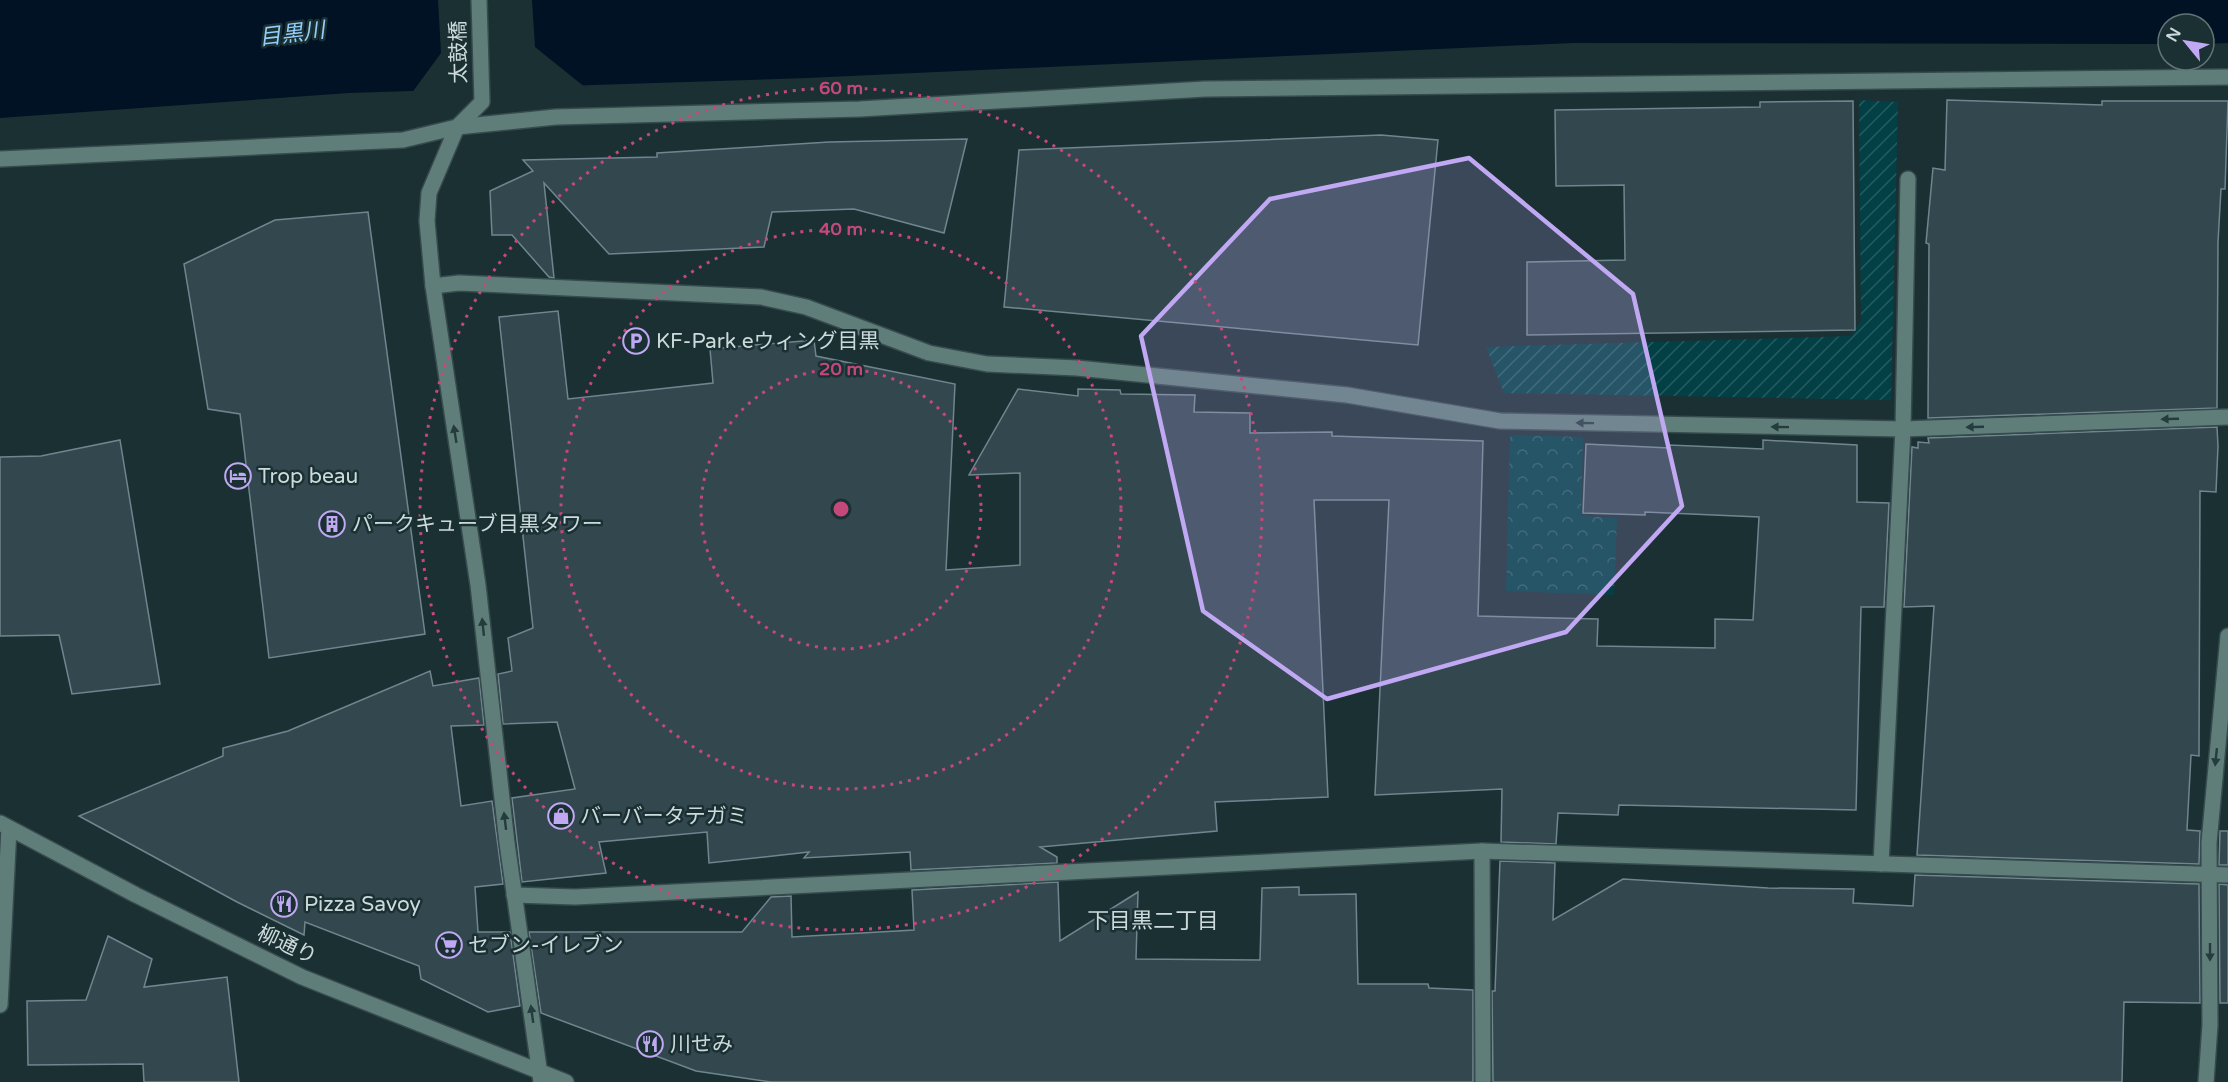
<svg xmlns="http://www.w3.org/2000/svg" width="2228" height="1082" viewBox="0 0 2228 1082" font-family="'Varela Round','Noto Sans JP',sans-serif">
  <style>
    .park { fill: url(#park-crowns) }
    .garden { fill: url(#garden-furrows) }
    .water { fill: #001223 }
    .pier { fill: #1a3033 }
    .building { fill: #33474f; stroke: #70868f; stroke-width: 1.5 }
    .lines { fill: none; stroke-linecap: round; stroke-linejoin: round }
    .minor-casing { stroke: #374b4e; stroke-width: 18 }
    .minor { stroke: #607e79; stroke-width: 15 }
    .oneway { fill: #243c3e }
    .marked { fill: #c0a8f3; fill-opacity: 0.2; stroke: #c0a8f3; stroke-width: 4.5; stroke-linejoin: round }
    .ring { fill: none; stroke: #c5487b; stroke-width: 3; stroke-dasharray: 3 6 }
    .labels { text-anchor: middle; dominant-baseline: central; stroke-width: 5; stroke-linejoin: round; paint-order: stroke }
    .street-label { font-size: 21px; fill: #cddadb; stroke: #1a3033 }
    .poi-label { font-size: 21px; fill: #cddadb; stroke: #1a3033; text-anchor: start }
    .water-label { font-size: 22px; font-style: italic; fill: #94cefa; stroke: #1a3033 }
    .neighbourhood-label { font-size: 22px; fill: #cddadb; stroke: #1a3033 }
    .centre { fill: #c5487b; stroke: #1a3033; stroke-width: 3 }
    .ring-label { font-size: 18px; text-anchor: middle; font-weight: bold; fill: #c5487b; stroke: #1a3033; stroke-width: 5; stroke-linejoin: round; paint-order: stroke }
  </style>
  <defs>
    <pattern id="park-crowns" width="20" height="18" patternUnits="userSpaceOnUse" patternTransform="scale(1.5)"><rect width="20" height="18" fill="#024045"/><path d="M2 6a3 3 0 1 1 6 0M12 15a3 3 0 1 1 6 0" fill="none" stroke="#265b5f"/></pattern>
    <pattern id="garden-furrows" width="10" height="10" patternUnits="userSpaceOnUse" patternTransform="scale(1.5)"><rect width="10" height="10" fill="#024045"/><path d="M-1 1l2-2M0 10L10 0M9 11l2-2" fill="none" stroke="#265b5f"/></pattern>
  </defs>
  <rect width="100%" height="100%" fill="#1a3033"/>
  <!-- park -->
  <path class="park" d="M 1510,435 L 1583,437 L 1581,516 L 1617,518 L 1614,595 L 1506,591 Z"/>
  <!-- garden -->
  <path class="garden" d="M 1859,100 L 1898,102 L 1891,400 L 1504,393 L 1486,347 L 1851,336 L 1861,321 Z"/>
  <!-- water -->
  <path class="water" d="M 0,0 L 2228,0 L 2228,43 L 2204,44 L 2204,24 L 2168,24 L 2168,44 L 1572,43 L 807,78 L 349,93 L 0,118 Z"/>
  <!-- pier -->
  <path class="pier" d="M 438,0 L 532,0 L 535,47 L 586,88 L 411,94 L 441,53 Z"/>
  <!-- building -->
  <g class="building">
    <path d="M 1947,100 L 2102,105 L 2102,101 L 2228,101 L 2225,189 L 2221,189 L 2218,242 L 2217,408 L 1928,418 L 1929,244 L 1926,243 L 1933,168 L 1945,170 Z"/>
    <path d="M 1853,101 L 1855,330 L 1527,335 L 1527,262 L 1625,260 L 1624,185 L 1556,186 L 1555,110 L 1760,107 L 1760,102 Z"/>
    <path d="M 1381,135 L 1438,140 L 1418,345 L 1004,307 L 1019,150 Z"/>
    <path d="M 967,139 L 944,233 L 854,209 L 772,212 L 764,247 L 609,254 L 544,183 L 554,278 L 549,277 L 512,235 L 492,235 L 490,191 L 533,171 L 523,160 L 657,157 L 657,153 L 829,142 Z"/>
    <path d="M 368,212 L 425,634 L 269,658 L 240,414 L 208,409 L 184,264 L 275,220 Z"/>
    <path d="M 558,311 L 568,399 L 713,383 L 710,349 L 814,340 L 816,356 L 955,384 L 946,570 L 1020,565 L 1020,473 L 969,475 L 1018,389 L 1078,396 L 1078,389 L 1120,390 L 1121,394 L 1195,395 L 1194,412 L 1250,413 L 1250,433 L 1332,432 L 1332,436 L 1483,441 L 1478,616 L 1598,619 L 1597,646 L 1715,648 L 1715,619 L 1753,620 L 1759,517 L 1645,512 L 1645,515 L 1583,513 L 1586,444 L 1669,448 L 1669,445 L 1763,449 L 1763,440 L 1857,445 L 1857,502 L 1889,503 L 1884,607 L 1861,607 L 1856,810 L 1619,805 L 1618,815 L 1558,813 L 1556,844 L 1501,842 L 1502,789 L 1375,795 L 1389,500 L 1314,500 L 1328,797 L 1215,802 L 1217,831 L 1040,847 L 1057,857 L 1057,863 L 911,870 L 910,852 L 804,858 L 809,852 L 709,863 L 707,832 L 599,842 L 606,873 L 522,882 L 512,798 L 575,789 L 557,722 L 503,724 L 498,674 L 512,671 L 508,638 L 533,628 L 499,317 Z"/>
    <path d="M 2217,427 L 2218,446 L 2216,492 L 2200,491 L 2199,756 L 2191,755 L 2187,830 L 2200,831 L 2199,864 L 1917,855 L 1934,606 L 1904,607 L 1912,447 L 1918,448 L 1918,442 L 1929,443 L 1928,438 Z"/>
    <path d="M 120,440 L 160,684 L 72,694 L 59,635 L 0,636 L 0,457 L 41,456 Z"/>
    <path d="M 430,671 L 433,686 L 479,678 L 484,725 L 451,726 L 461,806 L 492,801 L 503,884 L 475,887 L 478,932 L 510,932 L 520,1006 L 488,1012 L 421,979 L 419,966 L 305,922 L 304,935 L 237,902 L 79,816 L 223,756 L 223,748 L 288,731 Z"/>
    <path d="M 2220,831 L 2228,831 L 2228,865 L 2219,865 Z"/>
    <path d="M 1500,861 L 1555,863 L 1553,920 L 1623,879 L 1768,888 L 1854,889 L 1853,903 L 1913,906 L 1915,875 L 2199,884 L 2200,1003 L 2124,1002 L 2122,1082 L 1493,1082 L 1492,991 L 1495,991 Z"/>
    <path d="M 1058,882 L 1060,941 L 1138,892 L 1136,959 L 1260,960 L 1262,888 L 1299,887 L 1299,895 L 1356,894 L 1358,984 L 1428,984 L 1429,988 L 1473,990 L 1473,1082 L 771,1082 L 696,1071 L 541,1013 L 529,932 L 742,932 L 771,897 L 791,896 L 792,937 L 914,930 L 912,890 Z"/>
    <path d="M 2219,884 L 2228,885 L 2228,1003 L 2220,1003 Z"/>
    <path d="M 108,936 L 152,959 L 144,987 L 227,977 L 239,1082 L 144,1082 L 143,1064 L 28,1065 L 27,1001 L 86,1000 Z"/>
  </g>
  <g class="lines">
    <!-- minor casing -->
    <g class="minor-casing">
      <g id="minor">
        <path d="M 479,0 L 482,102 L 457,127 L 429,193 L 427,221 L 433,286 L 478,585 L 507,843 L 541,1082"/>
        <path d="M 0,159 L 403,140 L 457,127 L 556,117 L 860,109 L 1205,89 L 2228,77"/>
        <path d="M 433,286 L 459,283 L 761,297 L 806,307 L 929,353 L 987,364 L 1077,368 L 1347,395 L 1500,421 L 1903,429 L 2228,417"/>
        <path d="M 0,823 L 136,895 L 302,977 L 566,1082"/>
        <path d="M 1482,851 L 1483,1082"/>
        <path d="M 1881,864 L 1903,429 L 1908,179"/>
        <path d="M 514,895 L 575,897 L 1482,851 L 2228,875"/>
        <path d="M 0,1005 L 9,828"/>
        <path d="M 2206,1082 L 2210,1025 L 2209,843 L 2228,636"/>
      </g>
    </g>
    <!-- minor -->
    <use href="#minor" class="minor"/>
  </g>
  <!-- one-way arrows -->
  <defs><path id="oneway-solid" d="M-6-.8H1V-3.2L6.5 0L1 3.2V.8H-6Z" transform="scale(1.5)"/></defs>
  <g class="oneway">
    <use href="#oneway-solid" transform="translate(2170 419) rotate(178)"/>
    <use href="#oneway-solid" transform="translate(1585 423) rotate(-179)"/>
    <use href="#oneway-solid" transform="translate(1780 427) rotate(-179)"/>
    <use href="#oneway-solid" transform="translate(1975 427) rotate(178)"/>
    <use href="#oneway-solid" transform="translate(455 434) rotate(-99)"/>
    <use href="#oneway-solid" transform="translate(483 627) rotate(-96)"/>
    <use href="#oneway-solid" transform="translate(2216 757) rotate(96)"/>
    <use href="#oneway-solid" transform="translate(505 821) rotate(-97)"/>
    <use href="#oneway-solid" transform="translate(2210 952) rotate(90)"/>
    <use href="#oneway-solid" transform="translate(532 1014) rotate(-98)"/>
  </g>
  <!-- marked area -->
  <path class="marked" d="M 1469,158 L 1633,294 L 1682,506 L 1566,632 L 1327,699 L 1203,611 L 1141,336 L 1270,199 Z"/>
  <!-- distance rings -->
  <g class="ring">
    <circle cx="841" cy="509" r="140"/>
    <circle cx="841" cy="509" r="280"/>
    <circle cx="841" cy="509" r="421"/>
  </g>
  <!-- icons -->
  <defs>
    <g id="parking-ring" transform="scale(1.35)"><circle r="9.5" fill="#1a3033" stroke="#c0a8f3" stroke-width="1.5"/><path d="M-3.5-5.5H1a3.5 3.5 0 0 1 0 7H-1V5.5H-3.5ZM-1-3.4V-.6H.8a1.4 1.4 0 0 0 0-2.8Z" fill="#c0a8f3"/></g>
    <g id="hotel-ring" transform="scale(1.35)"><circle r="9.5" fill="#1a3033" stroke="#c0a8f3" stroke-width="1.5"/><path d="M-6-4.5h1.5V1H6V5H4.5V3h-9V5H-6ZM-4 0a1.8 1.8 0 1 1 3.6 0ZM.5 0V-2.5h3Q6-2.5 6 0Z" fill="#c0a8f3"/></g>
    <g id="building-ring" transform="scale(1.35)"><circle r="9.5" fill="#1a3033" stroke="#c0a8f3" stroke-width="1.5"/><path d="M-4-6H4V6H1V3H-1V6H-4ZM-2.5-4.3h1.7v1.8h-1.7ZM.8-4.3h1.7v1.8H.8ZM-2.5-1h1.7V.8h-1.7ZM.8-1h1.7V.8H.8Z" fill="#c0a8f3"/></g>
    <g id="shop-ring" transform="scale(1.35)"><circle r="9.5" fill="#1a3033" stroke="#c0a8f3" stroke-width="1.5"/><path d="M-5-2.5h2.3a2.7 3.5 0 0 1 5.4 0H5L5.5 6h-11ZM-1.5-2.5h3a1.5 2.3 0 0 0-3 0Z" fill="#c0a8f3"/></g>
    <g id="restaurant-ring" transform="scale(1.35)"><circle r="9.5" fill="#1a3033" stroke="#c0a8f3" stroke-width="1.5"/><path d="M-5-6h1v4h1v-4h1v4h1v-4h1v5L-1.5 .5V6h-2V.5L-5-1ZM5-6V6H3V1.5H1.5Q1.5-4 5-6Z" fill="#c0a8f3"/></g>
    <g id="supermarket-ring" transform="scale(1.35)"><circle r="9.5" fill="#1a3033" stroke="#c0a8f3" stroke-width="1.5"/><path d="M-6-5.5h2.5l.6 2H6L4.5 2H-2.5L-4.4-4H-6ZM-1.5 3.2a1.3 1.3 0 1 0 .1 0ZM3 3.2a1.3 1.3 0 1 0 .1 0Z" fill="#c0a8f3"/></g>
  </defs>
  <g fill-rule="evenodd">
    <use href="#parking-ring" x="636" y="341"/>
    <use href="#hotel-ring" x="238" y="476"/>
    <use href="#building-ring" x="332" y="524"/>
    <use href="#shop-ring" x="561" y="816"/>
    <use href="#restaurant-ring" x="284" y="904"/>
    <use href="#supermarket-ring" x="449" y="945"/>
    <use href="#restaurant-ring" x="650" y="1044"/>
  </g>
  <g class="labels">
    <!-- street labels -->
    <g class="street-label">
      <text transform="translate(459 52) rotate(-91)">太鼓橋</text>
      <text transform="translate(287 945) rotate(25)">柳通り</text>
    </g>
    <!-- poi labels -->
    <g class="poi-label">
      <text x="656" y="341">KF-Park eウィング目黒</text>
      <text x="258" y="476">Trop beau</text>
      <text x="352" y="524">パークキューブ目黒タワー</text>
      <text x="580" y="816">バーバータテガミ</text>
      <text x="304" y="904">Pizza Savoy</text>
      <text x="468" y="945">セブン-イレブン</text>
      <text x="670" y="1044">川せみ</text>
    </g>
    <!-- water labels -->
    <g class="water-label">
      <text transform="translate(292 34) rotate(-7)">目黒川</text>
    </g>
    <!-- neighbourhood labels -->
    <g class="neighbourhood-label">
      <text x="1153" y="921">下目黒二丁目</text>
    </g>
  </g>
  <circle cx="841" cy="509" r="9" class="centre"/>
  <g class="ring-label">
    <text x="841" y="94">60 m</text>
    <text x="841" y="235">40 m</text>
    <text x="841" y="375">20 m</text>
  </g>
  <!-- north arrow -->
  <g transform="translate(2186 42) rotate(300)"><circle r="28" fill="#1a3033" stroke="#627476" stroke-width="1.5"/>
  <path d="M0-4.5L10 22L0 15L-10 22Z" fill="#c0a8f3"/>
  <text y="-9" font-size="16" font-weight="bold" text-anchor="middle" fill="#cddadb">N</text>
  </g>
</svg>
